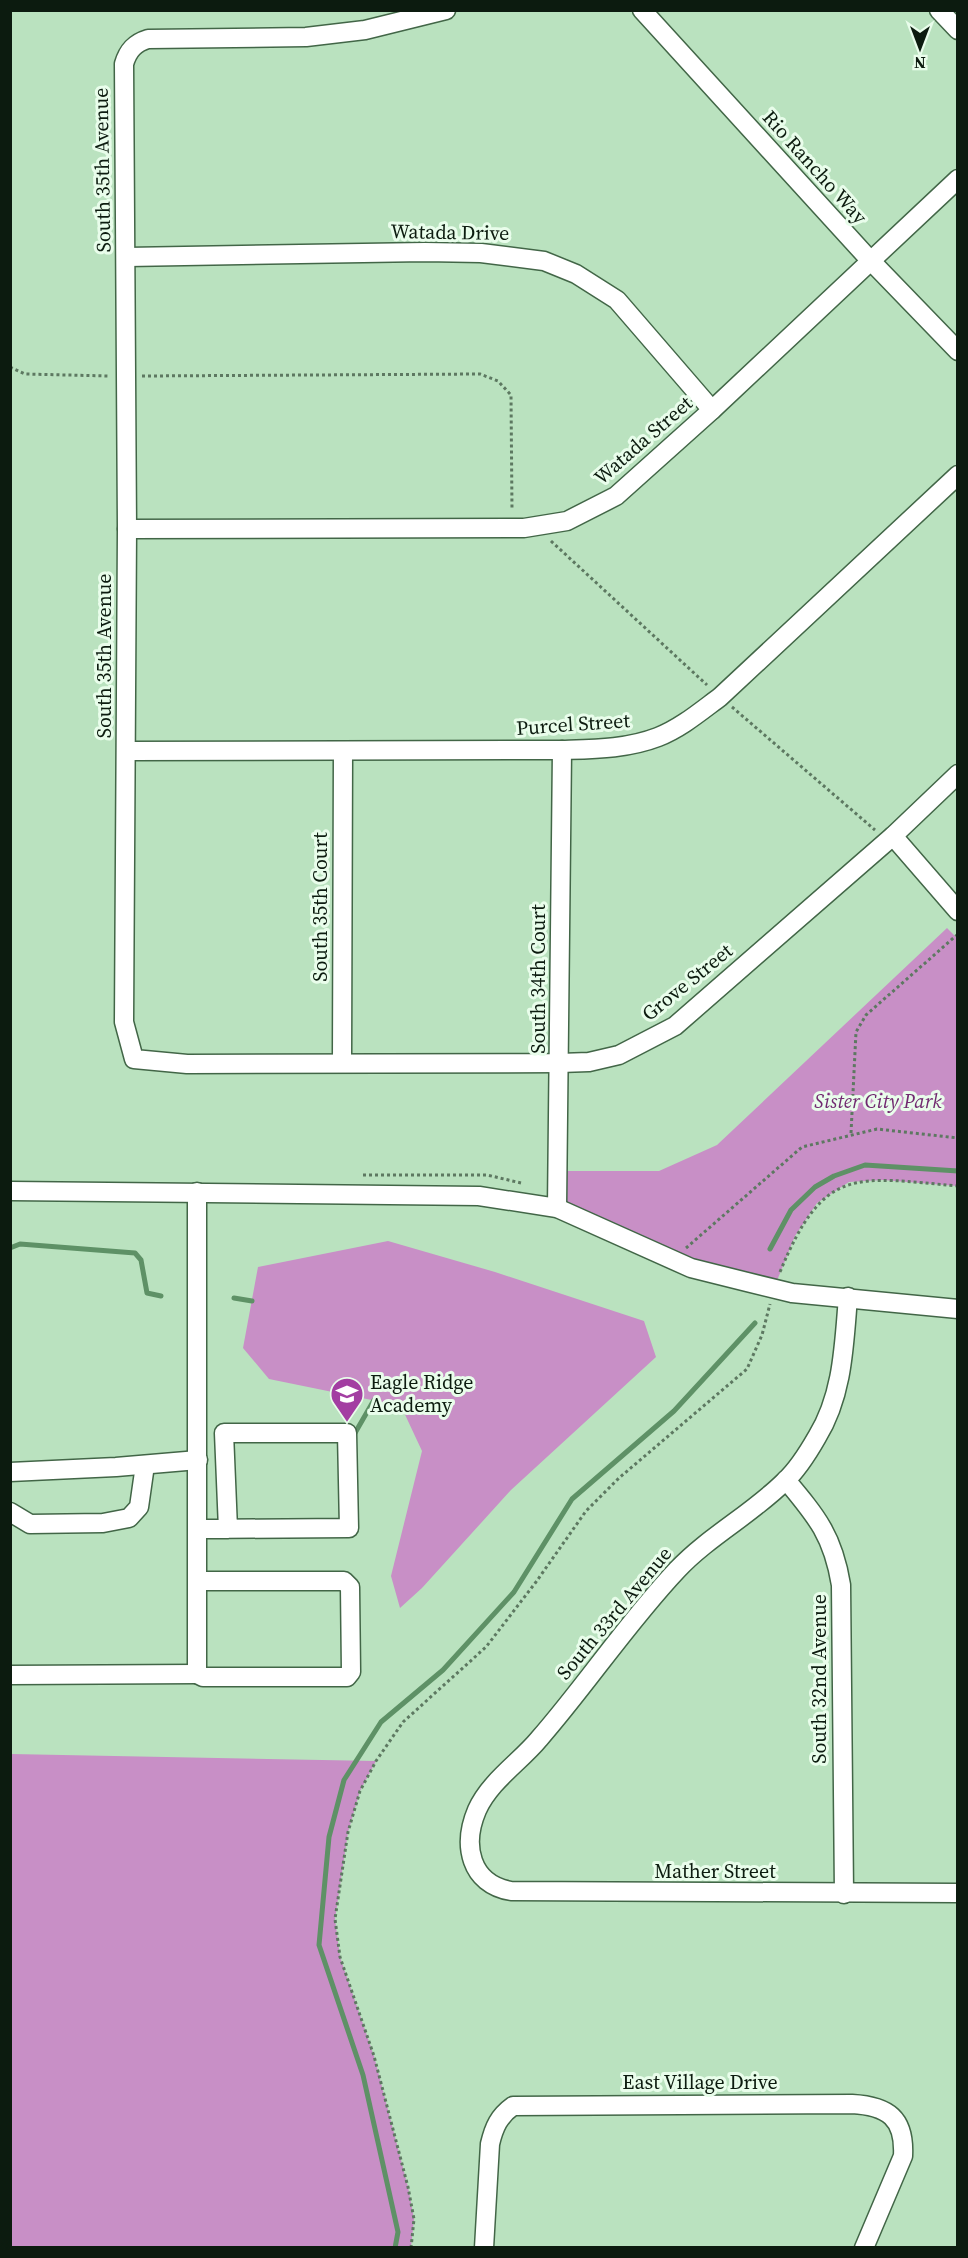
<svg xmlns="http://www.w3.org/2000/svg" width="968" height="2258" viewBox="0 0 968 2258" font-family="'Source Serif 4',serif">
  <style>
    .green { fill: #c88fc6 }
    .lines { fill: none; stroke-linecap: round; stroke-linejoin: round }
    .stream { stroke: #5e9166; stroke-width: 5 }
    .minor-casing { stroke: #426647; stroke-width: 21 }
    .path { stroke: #5d7861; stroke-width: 3; stroke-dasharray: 3 3; stroke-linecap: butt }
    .minor { stroke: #fff; stroke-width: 18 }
    .labels { text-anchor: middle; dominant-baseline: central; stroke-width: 6; stroke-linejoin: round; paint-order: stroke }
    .street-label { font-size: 20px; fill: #0c1b0f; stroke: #e9fdeb }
    .park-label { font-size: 20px; font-style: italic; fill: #712970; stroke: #e9fdeb }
    .poi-label { font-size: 20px; fill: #0c1b0f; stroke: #e9fdeb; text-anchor: start }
  </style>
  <rect width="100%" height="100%" fill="#bae2bf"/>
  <!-- green -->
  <g class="green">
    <path d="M 947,928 L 957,938 L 957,1186 L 883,1180 L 849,1182 L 817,1203 L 795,1236 L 774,1288 L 691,1268 L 557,1208 L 559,1171 L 659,1171 L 717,1145 Z"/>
    <path d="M 388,1241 L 495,1272 L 644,1321 L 656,1357 L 511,1490 L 422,1588 L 400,1608 L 391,1576 L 422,1451 L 401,1406 L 269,1379 L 243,1348 L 258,1267 Z"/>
    <path d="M 11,1754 L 376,1761 L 360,1791 L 348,1832 L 335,1919 L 340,1957 L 374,2056 L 408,2187 L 414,2219 L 411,2247 L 11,2247 Z"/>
  </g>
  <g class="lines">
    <!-- stream -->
    <g class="stream">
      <path d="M 10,1248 L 20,1244 L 135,1253 L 141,1260 L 147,1293 L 161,1296"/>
      <path d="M 770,1249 L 791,1210 L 815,1187 L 834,1176 L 865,1165 L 958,1171"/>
      <path d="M 234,1298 L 252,1301"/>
      <path d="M 355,1433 L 374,1400"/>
      <path d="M 395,2248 L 398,2232 L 363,2075 L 319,1945 L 329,1837 L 344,1780 L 381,1722 L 443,1670 L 514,1592 L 572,1499 L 674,1411 L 755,1323"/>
    </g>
    <!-- minor casing -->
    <g class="minor-casing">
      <g id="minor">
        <path d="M 446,10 L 365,30 L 306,37 L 148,39 C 135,43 128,50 124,64 L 127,529 L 124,1022 L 134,1059 L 187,1064 L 560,1063 L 589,1062 L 619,1055 L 675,1026 L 893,836 L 958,774"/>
        <path d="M 642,10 L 869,259 L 958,351"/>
        <path d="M 939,10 L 958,30"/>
        <path d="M 127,257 L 425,252 L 481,253 L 544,261 L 576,274 L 617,300 L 712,410"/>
        <path d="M 127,529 L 524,528 L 567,521 L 616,496 L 712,410 L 958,179"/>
        <path d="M 127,751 L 562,750 C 594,749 627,749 658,737 C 681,728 701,711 720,697 L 958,475"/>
        <path d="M 893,836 L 958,911"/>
        <path d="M 342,1062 L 343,752"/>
        <path d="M 10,1191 L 479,1196 L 557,1208 L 691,1268 L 747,1282 L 792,1293 L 958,1309"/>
        <path d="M 197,1192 L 197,1674 L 203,1677 L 347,1677 L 351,1672 L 350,1587 L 344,1581 L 198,1581"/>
        <path d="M 557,1208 L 562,750"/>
        <path d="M 848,1297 C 844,1345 843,1395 817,1437 C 809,1451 797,1470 785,1481 C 752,1514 709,1536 677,1570 C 627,1623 587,1684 539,1739 C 520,1762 490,1781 477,1810 C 462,1845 470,1884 511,1891 L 958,1893"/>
        <path d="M 10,1472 L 116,1467 L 198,1460"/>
        <path d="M 786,1480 C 817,1517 833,1536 841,1585 L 844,1894"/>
        <path d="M 10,1512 L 30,1524 L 103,1523 L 129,1518 L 139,1507 L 145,1465"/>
        <path d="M 198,1529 L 349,1528 L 347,1433 L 224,1433 L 228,1529"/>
        <path d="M 10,1675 L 197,1674"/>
        <path d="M 484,2248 L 490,2144 C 494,2127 499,2116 513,2106 L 852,2104 C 888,2106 905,2118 903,2156 L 864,2248"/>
      </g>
    </g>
    <!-- path -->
    <g class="path">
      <path d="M 10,367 L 25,374 L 109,376"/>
      <path d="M 142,376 L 480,374 L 498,381 L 511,395 L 512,510"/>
      <path d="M 551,541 L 707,685"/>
      <path d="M 732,707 L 875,830"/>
      <path d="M 851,1133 L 856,1032 L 866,1015 L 958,934"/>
      <path d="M 363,1175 L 487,1175 L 521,1183"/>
      <path d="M 686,1248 L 802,1147 L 877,1129 L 958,1138"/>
      <path d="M 780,1272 C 824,1165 855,1177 958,1186"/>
      <path d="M 411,2248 L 414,2219 L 408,2187 L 374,2056 L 340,1957 L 335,1919 L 348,1832 L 360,1791 L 376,1761 L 403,1722 L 486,1647 L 536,1582 L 586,1511 L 619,1478 L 747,1369 L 762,1335 L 770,1304"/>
    </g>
    <!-- minor -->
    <use href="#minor" class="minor"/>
  </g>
  <!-- icons -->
  <defs>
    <g id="school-pin" transform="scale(1.725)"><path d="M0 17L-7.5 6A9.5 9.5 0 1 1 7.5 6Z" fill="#a33ea2" stroke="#e9fdeb"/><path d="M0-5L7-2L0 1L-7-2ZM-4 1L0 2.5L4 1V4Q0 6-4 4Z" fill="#fff"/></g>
  </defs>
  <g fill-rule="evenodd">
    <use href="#school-pin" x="347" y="1394"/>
  </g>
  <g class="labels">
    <!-- street labels -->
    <g class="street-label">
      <text transform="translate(815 167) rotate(48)">Rio Rancho Way</text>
      <text transform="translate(102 170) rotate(-91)">South 35th Avenue</text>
      <text transform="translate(450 232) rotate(1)">Watada Drive</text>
      <text transform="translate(643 440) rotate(-41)">Watada Street</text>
      <text transform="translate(104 656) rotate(-90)">South 35th Avenue</text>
      <text transform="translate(573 724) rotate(-4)">Purcel Street</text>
      <text transform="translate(320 907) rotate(-90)">South 35th Court</text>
      <text transform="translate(538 979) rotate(-90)">South 34th Court</text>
      <text transform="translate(687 982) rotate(-39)">Grove Street</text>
      <text transform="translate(614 1613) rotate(-50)">South 33rd Avenue</text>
      <text transform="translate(819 1679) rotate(-90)">South 32nd Avenue</text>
      <text x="715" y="1871">Mather Street</text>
      <text x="700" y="2082">East Village Drive</text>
    </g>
    <!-- park labels -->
    <g class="park-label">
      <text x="878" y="1101">Sister City Park</text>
    </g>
    <!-- poi labels -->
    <g class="poi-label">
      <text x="370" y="1382">Eagle Ridge<tspan x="370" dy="23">Academy</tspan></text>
    </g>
  </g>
  <!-- border -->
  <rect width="968" height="2258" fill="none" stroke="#0c1b0f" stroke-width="24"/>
  <!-- north arrow -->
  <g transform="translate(920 48) rotate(180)" stroke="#e9fdeb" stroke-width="4.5" paint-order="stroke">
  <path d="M0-4.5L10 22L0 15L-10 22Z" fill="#0c1b0f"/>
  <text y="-9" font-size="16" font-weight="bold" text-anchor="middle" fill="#0c1b0f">N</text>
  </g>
</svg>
